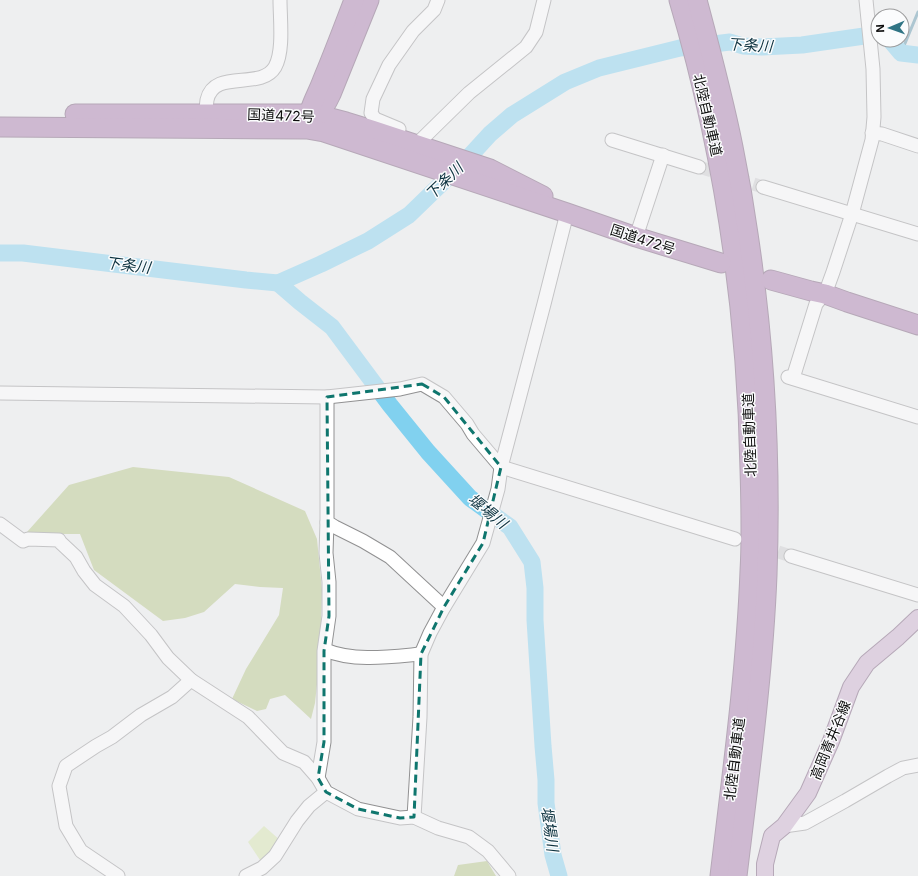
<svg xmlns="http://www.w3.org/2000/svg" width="918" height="876" viewBox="0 0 918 876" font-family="Inter,'Noto Sans JP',sans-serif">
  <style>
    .green { fill: #d4e4a9 }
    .forest { fill: #b4c583 }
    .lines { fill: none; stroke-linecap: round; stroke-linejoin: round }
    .stream { stroke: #5e96ab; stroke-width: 3 }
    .river { stroke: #81d1ef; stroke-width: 17 }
    .minor-tunnel { stroke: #cccdce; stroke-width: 13; stroke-dasharray: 13 6; stroke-linecap: butt }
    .minor-casing { stroke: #919192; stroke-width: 15 }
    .major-casing { stroke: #715373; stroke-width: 18 }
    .highway-casing { stroke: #715373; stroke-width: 21 }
    .minor { stroke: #fff; stroke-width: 13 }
    .major { stroke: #caaecc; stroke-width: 16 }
    .highway { stroke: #a778aa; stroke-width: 19 }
    .marked { fill: none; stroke: #0f766e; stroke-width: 3; stroke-dasharray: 8 5; stroke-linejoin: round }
    .labels { text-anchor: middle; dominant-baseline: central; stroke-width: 3; stroke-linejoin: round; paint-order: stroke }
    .street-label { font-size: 14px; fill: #0d0d0d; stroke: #fbfcfd }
    .water-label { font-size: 15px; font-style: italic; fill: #0d3340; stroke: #fbfcfd }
  </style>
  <rect width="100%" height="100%" fill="#eeeff0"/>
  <!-- green -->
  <path class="green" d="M 264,826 L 281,841 L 262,863 L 248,842 Z"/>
  <!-- forest -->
  <g class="forest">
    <path d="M 133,467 L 229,477 L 305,511 L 317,539 L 322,590 L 320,656 L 315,703 L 311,719 L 285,695 L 270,699 L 266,709 L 257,711 L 232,699 L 246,669 L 279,615 L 283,588 L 260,587 L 235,584 L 204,612 L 185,618 L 163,621 L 94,570 L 80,534 L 37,534 L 27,532 L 69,485 Z"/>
    <path d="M 487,861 L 496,876 L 454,876 L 458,865 Z"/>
  </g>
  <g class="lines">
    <!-- stream -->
    <path class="stream" d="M 901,53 L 918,12"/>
    <!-- river -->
    <g class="river">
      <path d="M 890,40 L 901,53 L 918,55"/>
      <path d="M 0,253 L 23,253 L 246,280 L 278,283 L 321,264 L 368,241 L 409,215 L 468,158 L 490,134 L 512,115 L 565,82 L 599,68 L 680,48 L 730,42 L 743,46 L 762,47 L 802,45 L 878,34"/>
      <path d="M 278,283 L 300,302 L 332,327 L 390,405 L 428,452 L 470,498 L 510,527 L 532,562 L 535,588 L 535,620 L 543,746 L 546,780 L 546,803 L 553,855 L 559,876"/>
    </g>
    <!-- minor-tunnel -->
    <g class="minor-tunnel">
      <path d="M 699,167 L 763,187"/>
      <path d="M 760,546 L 791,556"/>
    </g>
    <!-- minor casing -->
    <g class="minor-casing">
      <g id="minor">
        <path d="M 206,121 C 206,114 206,107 207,100 C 214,68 261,91 275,67 C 284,51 280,19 280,0"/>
        <path d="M 872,133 L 882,134 L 918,146"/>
        <path d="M 395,137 L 399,129 L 375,119 L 371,113 L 373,99 L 389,65 L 413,31 L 434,10 L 438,0"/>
        <path d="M 612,140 L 699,167"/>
        <path d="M 417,144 L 469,93 L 526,47 L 536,32 L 544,0"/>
        <path d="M 763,187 L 918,234"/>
        <path d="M 636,237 L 663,155"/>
        <path d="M 788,377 L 918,417"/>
        <path d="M 793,378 L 816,304 L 820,299 L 825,294 L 833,272 L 852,214 L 872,140 L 874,117 L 873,69 L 866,0"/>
        <path d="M 0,393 L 327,397 L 400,389 L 422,384 L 444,397 L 467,424 L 473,434 L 501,467 L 735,539"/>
        <path d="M 327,397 L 327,522 L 335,527 L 363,541 L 390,557 L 444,607"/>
        <path d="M 0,524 L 23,541 L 28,539 L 59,540 L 60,542 L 76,557 L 84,571 L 95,585 L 124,606 L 151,635 L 168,658 L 191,680 L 248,717 L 283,753 L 304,762 L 318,778 L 326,792 L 358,809 L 400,818 L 414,817 L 438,828 L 469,837 L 488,851 L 509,876"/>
        <path d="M 791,556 L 918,595"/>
        <path d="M 325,650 C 354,662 389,657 421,654"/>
        <path d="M 318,778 L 324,742 L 324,651 L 329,616 L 329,582 L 326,553 L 327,522"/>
        <path d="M 414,817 L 420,717 L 421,654 L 430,633 L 444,607 L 483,543 L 498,489 L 501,467 L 544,304 L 567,213"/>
        <path d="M 784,826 L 805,823 L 845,801 L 888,776 L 903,768 L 918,765"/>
        <path d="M 118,876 L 81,851 L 66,826 L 59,786 L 66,766 L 96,746 L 112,737 L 141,715 L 172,697 L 191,680"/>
        <path d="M 246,876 L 262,868 L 275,856 L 297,821 L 309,806 L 326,792"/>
      </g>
    </g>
    <!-- major casing -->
    <g class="major-casing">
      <path id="major" d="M 765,876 L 765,864 L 772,836 L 784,826 L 808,793 L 831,741 L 851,687 L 867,663 L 898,637 L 918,618"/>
    </g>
    <!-- highway casing -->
    <g class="highway-casing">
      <g id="highway">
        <path d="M 679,0 C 724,152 747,310 750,469 C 751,503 752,537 750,571 C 746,673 732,775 720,876"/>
        <path d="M 697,0 C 710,49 723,97 733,147 C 739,176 744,205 748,234 C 765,347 771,461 767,575 C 763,676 749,776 737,876"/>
        <path d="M 75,114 L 308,114 L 319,115 L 346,122 L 372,130 L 490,169 L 543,196"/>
        <path d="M 312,124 C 320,114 326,105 331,94 L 369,0"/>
        <path d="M 308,126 C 308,107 317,96 323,79 C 334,53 344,26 354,0"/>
        <path d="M 0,127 L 307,129 L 324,132 L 567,213 L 636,237 L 721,263"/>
        <path d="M 771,280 L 811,291 L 825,294 L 847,302 L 918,325"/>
      </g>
    </g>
    <!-- minor -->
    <use href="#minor" class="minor"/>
    <!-- major -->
    <use href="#major" class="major"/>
    <!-- highway -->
    <use href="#highway" class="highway"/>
  </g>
  <!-- marked area -->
  <path d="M0 0H918V876H0ZM 422,384 L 444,397 L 501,467 L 483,543 L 444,607 L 421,654 L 414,817 L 400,818 L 358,809 L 326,792 L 318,778 L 324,742 L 324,651 L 329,616 L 327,397 Z" fill="#eeeff0" fill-opacity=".55" fill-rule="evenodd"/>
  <path class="marked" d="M 422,384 L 444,397 L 501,467 L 483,543 L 444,607 L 421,654 L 414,817 L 400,818 L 358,809 L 326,792 L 318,778 L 324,742 L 324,651 L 329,616 L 327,397 Z"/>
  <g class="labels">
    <!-- street labels -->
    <g class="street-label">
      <text transform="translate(281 115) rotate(2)">国道472号</text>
      <text transform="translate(708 115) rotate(77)">北陸自動車道</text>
      <text transform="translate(643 239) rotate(18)">国道472号</text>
      <text transform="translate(749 435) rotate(-92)">北陸自動車道</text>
      <text transform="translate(830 740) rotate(-68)">高岡青井谷線</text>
      <text transform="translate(734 759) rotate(-83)">北陸自動車道</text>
    </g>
    <!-- water labels -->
    <g class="water-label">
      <text transform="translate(750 45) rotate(3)">下条川</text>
      <text transform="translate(444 181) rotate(-44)">下条川</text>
      <text transform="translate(128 265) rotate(7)">下条川</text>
      <text transform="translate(488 511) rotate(39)">堰場川</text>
      <text transform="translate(550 829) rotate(82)">堰場川</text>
    </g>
  </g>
  <!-- north arrow -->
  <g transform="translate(890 28) rotate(268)"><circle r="19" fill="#fbfcfd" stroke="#9c9c9d"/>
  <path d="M0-3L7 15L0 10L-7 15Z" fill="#307484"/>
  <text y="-6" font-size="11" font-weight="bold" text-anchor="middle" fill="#0d0d0d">N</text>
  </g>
</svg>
